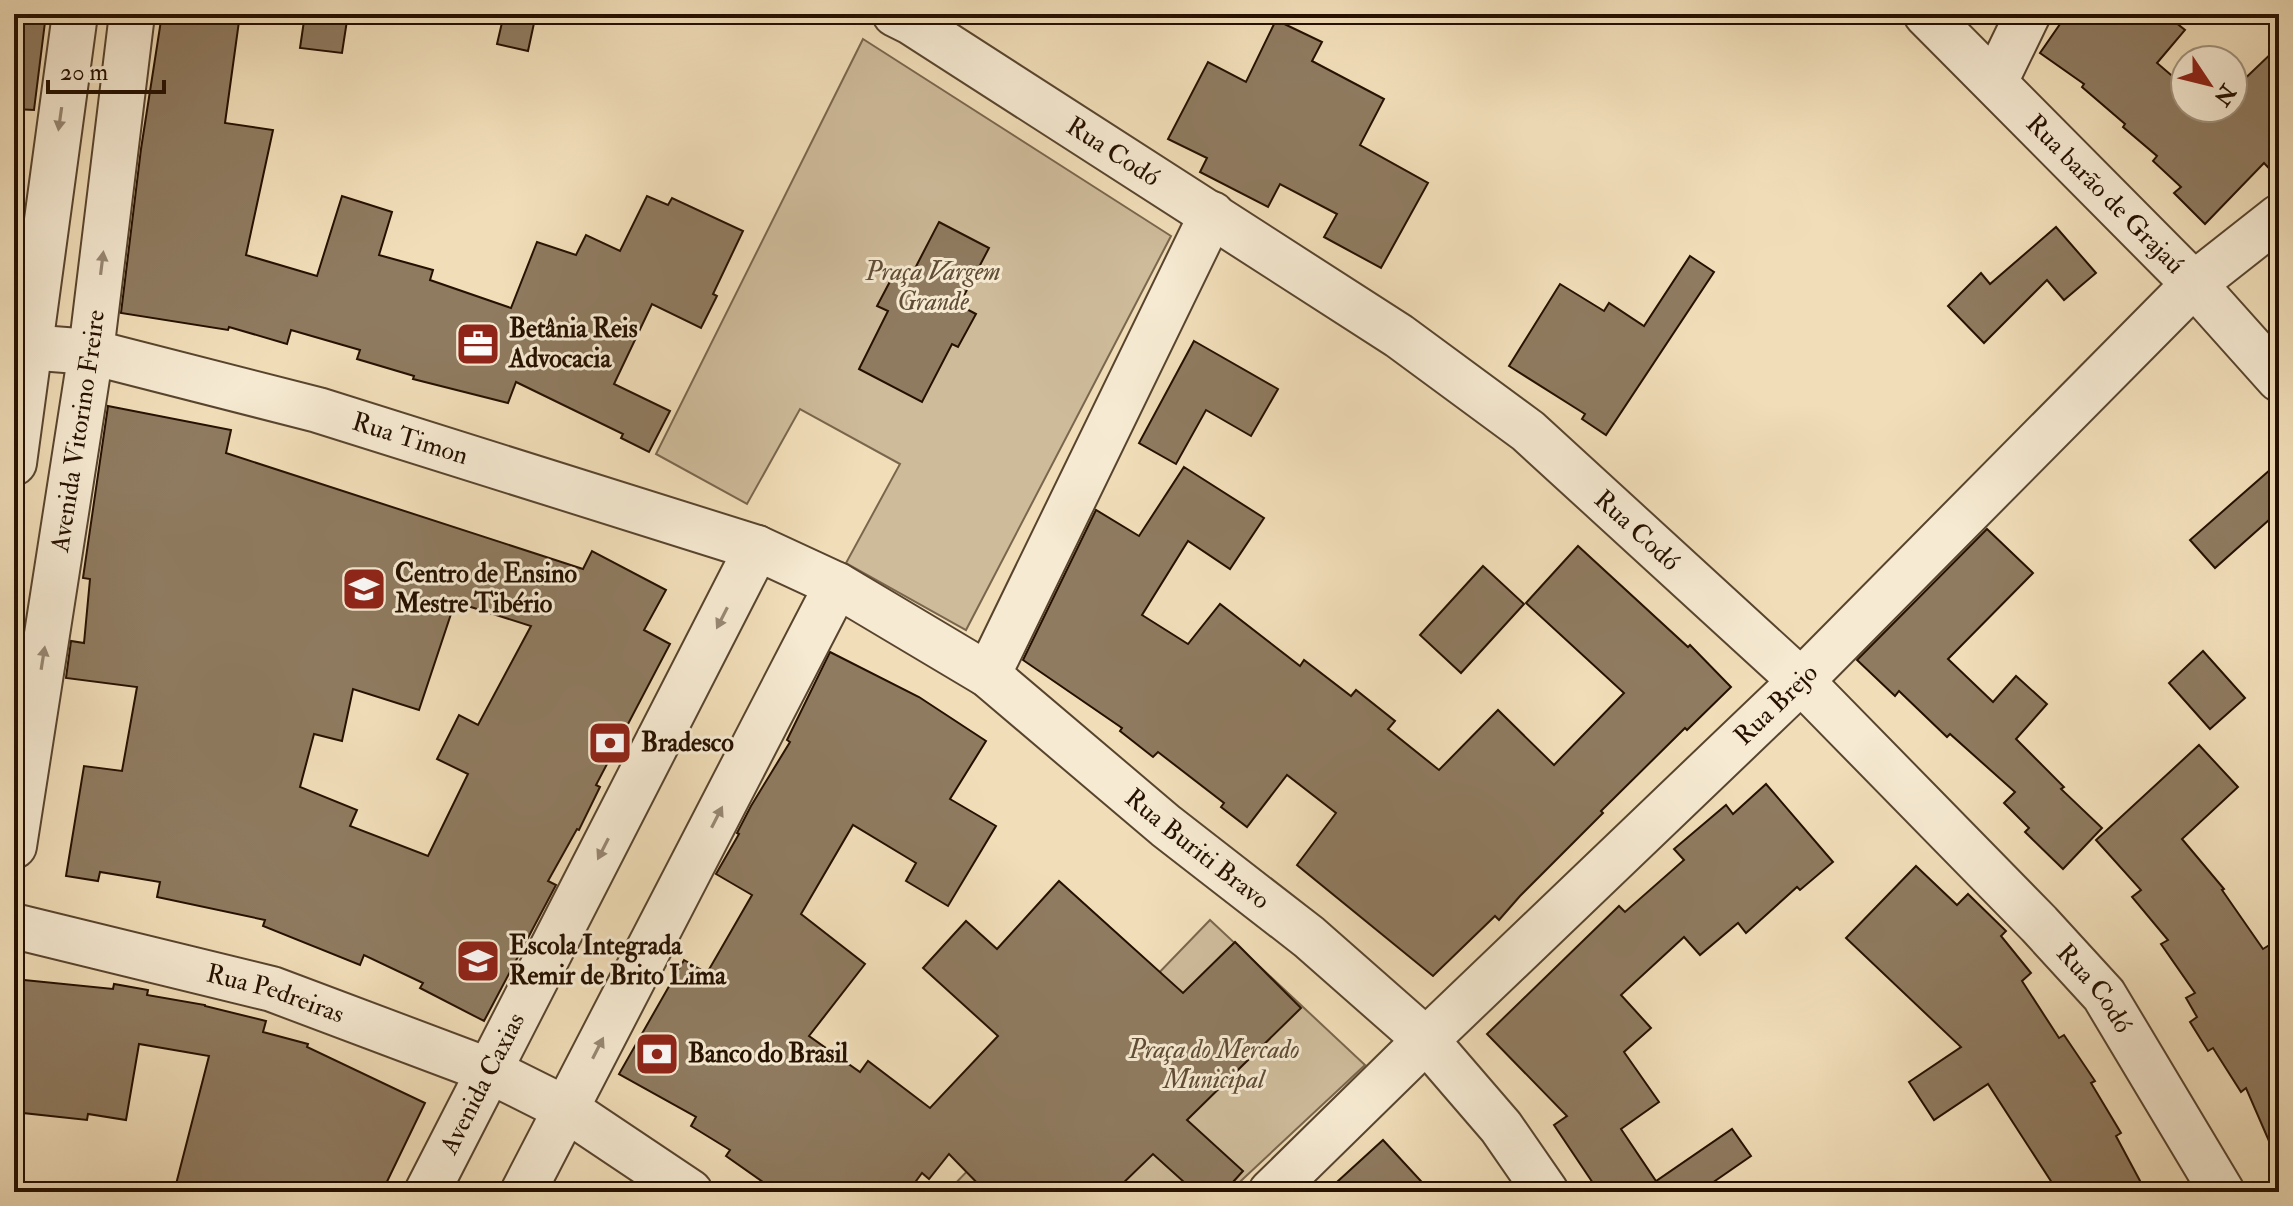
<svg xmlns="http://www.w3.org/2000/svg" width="2293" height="1206" viewBox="0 0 2293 1206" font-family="'IM FELL Double Pica',serif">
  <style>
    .green { fill: #cebb9a; stroke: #7a664d; stroke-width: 2 }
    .building { fill: #8f7b60; stroke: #251000; stroke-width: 2; fill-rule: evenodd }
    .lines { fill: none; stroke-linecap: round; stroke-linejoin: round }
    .minor-casing { stroke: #58442e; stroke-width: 48 }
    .tertiary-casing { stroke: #58442e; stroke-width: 48 }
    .minor { stroke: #f6ead2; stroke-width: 44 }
    .tertiary { stroke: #f6ead2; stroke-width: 44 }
    .oneway { fill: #988874 }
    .labels { text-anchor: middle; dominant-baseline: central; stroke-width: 6; stroke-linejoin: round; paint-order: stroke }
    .street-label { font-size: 26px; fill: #251000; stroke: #f6ead2 }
    .park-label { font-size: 26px; font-style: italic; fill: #604c36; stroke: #f6ead2 }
    .poi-label { font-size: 26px; font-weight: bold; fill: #251000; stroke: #f6ead2; text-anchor: start }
  </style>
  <rect width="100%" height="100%" fill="#f1deb9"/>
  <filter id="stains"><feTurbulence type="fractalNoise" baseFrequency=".0025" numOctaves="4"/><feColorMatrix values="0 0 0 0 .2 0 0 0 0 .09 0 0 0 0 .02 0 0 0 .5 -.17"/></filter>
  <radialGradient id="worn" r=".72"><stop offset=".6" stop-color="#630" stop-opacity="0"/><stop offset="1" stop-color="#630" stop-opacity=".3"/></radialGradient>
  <!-- green -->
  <g class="green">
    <path d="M 863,39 L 1171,236 L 966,630 L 846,563 L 900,464 L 800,409 L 747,504 L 656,454 Z"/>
    <path d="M 1210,920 L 1365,1065 L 1229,1192 L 947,1192 Z"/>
  </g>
  <!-- building -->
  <g class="building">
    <path d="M 14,14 L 46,14 L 34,110 L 14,109 Z"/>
    <path d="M 162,14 L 240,14 L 225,123 L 273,130 L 246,255 L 317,276 L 342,196 L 392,212 L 379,255 L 433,270 L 430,280 L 511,308 L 537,242 L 576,255 L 586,235 L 620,251 L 647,196 L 668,205 L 672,198 L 743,231 L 713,294 L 717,296 L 701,328 L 652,304 L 614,384 L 670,411 L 649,452 L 621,438 L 623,434 L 516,382 L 508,403 L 413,379 L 414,376 L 357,359 L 360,350 L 291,330 L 287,344 L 229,327 L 228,330 L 121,313 L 141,149 Z"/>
    <path d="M 305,14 L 348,14 L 342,53 L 300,48 Z"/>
    <path d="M 504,14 L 536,14 L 528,51 L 497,44 Z"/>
    <path d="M 2067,14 L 2165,14 L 2185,30 L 2157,63 L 2185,87 L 2185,108 L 2210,108 L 2212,110 L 2214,108 L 2233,108 L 2233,90 L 2279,46 L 2279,179 L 2264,163 L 2205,224 L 2174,193 L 2181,187 L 2153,161 L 2157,156 L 2123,127 L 2125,124 L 2082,87 L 2084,84 L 2040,53 Z"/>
    <path d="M 1276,20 L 1322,42 L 1312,61 L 1384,99 L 1360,145 L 1428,183 L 1381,268 L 1324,237 L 1337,214 L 1280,184 L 1268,207 L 1200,172 L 1207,158 L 1168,139 L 1208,62 L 1246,82 Z"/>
    <path d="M 939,222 L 989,248 L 959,305 L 976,314 L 958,347 L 952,344 L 922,402 L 859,369 L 888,311 L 877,306 L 895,272 L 909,280 Z"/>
    <path d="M 2056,227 L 2096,273 L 2064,300 L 2047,280 L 1984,343 L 1948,306 L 1981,273 L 1990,284 Z"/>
    <path d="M 1690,256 L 1714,272 L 1606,435 L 1582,419 L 1585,414 L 1509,366 L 1560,284 L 1604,311 L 1609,303 L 1644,326 Z"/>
    <path d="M 1194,341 L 1278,389 L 1251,436 L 1206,410 L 1176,464 L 1139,443 Z"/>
    <path d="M 108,406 L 231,430 L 226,453 L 583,569 L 592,551 L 666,590 L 644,630 L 670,644 L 596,785 L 600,787 L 579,830 L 577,829 L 548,881 L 556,885 L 484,1021 L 420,988 L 423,983 L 364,955 L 360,965 L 263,926 L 265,920 L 157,897 L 160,882 L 100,872 L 98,881 L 66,876 L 84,766 L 122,771 L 137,687 L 66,678 L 71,641 L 84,643 L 90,579 L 83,578 ZM 455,602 L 531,626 L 478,725 L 459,715 L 437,759 L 468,774 L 428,856 L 350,826 L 357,810 L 300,787 L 314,734 L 342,741 L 353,689 L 419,710 Z"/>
    <path d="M 2279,462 L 2279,511 L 2215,568 L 2190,540 Z"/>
    <path d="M 1184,467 L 1264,518 L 1230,569 L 1188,541 L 1142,615 L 1188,644 L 1220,604 L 1300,666 L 1304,660 L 1351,696 L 1356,690 L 1395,721 L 1388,729 L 1439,770 L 1498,710 L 1554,765 L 1624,693 L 1526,603 L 1578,546 L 1688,647 L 1690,645 L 1731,687 L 1687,730 L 1685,728 L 1601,811 L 1603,813 L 1520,896 L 1499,920 L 1495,916 L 1433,976 L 1297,865 L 1336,813 L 1287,775 L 1247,827 L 1221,807 L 1224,803 L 1158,752 L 1153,757 L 1120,731 L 1122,728 L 1023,660 L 1096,510 L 1139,536 Z"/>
    <path d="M 1987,529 L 2033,573 L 1948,659 L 1993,702 L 2016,676 L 2047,704 L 2016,739 L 2064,787 L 2061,789 L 2102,828 L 2063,869 L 2025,832 L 2029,828 L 2004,803 L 2015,792 L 1950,734 L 1947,737 L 1899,691 L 1895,696 L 1857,660 Z"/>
    <path d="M 1483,566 L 1524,604 L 1461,673 L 1420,635 Z"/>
    <path d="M 2203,651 L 2245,698 L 2210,729 L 2169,683 Z"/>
    <path d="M 830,652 L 919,697 L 986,741 L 950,799 L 996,826 L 948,906 L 906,881 L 916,863 L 853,825 L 801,914 L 865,964 L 809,1036 L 860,1072 L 868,1061 L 930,1108 L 998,1036 L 923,968 L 966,921 L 997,949 L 1059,881 L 1183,993 L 1235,942 L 1301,1008 L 1187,1120 L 1243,1171 L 1224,1192 L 1195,1192 L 1153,1154 L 1114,1192 L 986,1192 L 949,1154 L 929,1179 L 922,1173 L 908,1192 L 777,1192 L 726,1156 L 730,1150 L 691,1126 L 696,1117 L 619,1074 L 684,960 L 707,973 L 752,895 L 716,874 L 739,834 L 737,833 L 751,806 L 790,742 L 787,740 Z"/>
    <path d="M 2199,745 L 2238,787 L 2182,839 L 2224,889 L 2222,890 L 2263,949 L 2279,939 L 2279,1164 L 2246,1088 L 2241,1092 L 2213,1048 L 2208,1051 L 2190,1022 L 2197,1017 L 2186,998 L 2195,993 L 2161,944 L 2168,940 L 2132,897 L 2141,890 L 2096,840 Z"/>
    <path d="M 1766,784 L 1833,862 L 1800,890 L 1797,887 L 1746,933 L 1738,923 L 1700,955 L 1684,937 L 1621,995 L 1651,1028 L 1624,1052 L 1659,1102 L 1621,1129 L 1656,1181 L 1732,1129 L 1751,1156 L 1699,1192 L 1599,1192 L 1554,1125 L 1567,1116 L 1487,1034 L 1619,906 L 1625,912 L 1684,860 L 1674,849 L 1726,805 L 1733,814 Z"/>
    <path d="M 1916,866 L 1957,905 L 1968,894 L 2006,931 L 2001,936 L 2031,973 L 2022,981 L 2059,1038 L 2064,1035 L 2095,1081 L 2091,1083 L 2121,1133 L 2116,1136 L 2146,1192 L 2058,1192 L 1988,1084 L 1934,1120 L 1909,1082 L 1961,1047 L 1846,938 Z"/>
    <path d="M 14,979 L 113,989 L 114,984 L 148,990 L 147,995 L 205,1005 L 205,1006 L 266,1021 L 263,1032 L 308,1044 L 307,1047 L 425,1103 L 382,1192 L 251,1192 L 223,1185 L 221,1192 L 174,1192 L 209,1056 L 139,1044 L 126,1120 L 88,1114 L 87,1120 L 14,1112 Z"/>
    <path d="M 1383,1140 L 1431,1192 L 1326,1192 Z"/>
  </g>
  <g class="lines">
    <!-- minor casing -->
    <g class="minor-casing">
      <g id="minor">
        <path id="s1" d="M 895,14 L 911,22 L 1399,336 L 1528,431 L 1801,681 L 2039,924 L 2104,995 L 2222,1192"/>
        <path id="s2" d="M 1926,14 L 2194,284 L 2279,379"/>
        <path d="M 1995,82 L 2028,14"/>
        <path id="s3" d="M 14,346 L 91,352 L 318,410 L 757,548 L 837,585 L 988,675 L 1166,826 L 1309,937 L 1426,1040 L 1501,1127 L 1546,1192"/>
        <path d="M 988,675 L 1212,214"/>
        <path id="s4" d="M 14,926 L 272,989 L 490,1071 L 566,1109 L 690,1192"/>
        <path id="s5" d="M 427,1192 L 757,548"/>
        <path d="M 523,1192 L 837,585"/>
        <path id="s6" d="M 1271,1192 L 1426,1040 L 1801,681 L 2194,284 L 2279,217"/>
      </g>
    </g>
    <!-- tertiary casing -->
    <g class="tertiary-casing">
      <g id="tertiary">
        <path d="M 14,463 L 75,14"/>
        <path id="s7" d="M 14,846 L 91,352 L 132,14"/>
      </g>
    </g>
    <!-- minor -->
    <use href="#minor" class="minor"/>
    <!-- tertiary -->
    <use href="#tertiary" class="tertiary"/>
  </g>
  <!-- one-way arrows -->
  <defs><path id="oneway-solid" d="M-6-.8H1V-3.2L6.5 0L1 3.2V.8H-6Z" transform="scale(2)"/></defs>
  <g class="oneway">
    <use href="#oneway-solid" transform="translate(60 119) rotate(98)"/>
    <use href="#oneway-solid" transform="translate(102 263) rotate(-83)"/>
    <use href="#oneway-solid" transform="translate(722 618) rotate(117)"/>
    <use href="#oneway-solid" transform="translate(43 658) rotate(-81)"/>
    <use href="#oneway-solid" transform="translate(717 817) rotate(-63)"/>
    <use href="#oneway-solid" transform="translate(603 849) rotate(117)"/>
    <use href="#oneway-solid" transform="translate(598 1048) rotate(-63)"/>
  </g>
  <!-- icons -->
  <defs>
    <g id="office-square" transform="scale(2.3)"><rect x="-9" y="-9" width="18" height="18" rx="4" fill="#8f2418" stroke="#f6ead2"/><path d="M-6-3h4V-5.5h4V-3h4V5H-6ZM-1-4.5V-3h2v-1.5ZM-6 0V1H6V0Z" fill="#fff"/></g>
    <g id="school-square" transform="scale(2.3)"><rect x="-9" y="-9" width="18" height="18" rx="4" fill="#8f2418" stroke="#f6ead2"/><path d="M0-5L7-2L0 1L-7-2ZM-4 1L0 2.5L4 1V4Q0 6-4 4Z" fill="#fff"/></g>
    <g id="bank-square" transform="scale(2.3)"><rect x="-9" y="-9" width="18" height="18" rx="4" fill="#8f2418" stroke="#f6ead2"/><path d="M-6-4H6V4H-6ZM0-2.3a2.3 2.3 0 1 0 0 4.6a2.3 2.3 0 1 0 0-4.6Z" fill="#fff"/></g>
  </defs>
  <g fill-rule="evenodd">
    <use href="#office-square" x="478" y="344"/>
    <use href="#school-square" x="364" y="589"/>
    <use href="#bank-square" x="610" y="743"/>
    <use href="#school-square" x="478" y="961"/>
    <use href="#bank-square" x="657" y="1054"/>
  </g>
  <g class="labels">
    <!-- street labels -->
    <g class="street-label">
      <text stroke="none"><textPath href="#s1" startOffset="258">Rua Codó</textPath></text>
      <text stroke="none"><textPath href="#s2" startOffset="254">Rua barão de Grajaú</textPath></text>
      <text stroke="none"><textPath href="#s7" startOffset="420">Avenida Vitorino Freire</textPath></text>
      <text stroke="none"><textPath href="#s3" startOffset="408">Rua Timon</textPath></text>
      <text stroke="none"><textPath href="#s1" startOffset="906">Rua Codó</textPath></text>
      <text stroke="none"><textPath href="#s6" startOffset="702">Rua Brejo</textPath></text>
      <text stroke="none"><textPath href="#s3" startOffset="1308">Rua Buriti Bravo</textPath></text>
      <text stroke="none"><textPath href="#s1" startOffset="1554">Rua Codó</textPath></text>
      <text stroke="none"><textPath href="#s4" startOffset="270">Rua Pedreiras</textPath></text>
      <text stroke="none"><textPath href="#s5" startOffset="122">Avenida Caxias</textPath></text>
    </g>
    <!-- park labels -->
    <g class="park-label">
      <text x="933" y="272">Praça Vargem<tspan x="933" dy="30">Grande</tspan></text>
      <text x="1214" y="1050">Praça do Mercado<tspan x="1214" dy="30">Municipal</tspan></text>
    </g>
    <!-- poi labels -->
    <g class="poi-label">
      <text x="509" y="329">Betânia Reis<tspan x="509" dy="30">Advocacia</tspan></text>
      <text x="395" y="574">Centro de Ensino<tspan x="395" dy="30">Mestre Tibério</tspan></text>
      <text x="641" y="743">Bradesco</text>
      <text x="509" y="946">Escola Integrada<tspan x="509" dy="30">Remir de Brito Lima</tspan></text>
      <text x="688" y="1054">Banco do Brasil</text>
    </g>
  </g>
  <!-- margin -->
  <rect width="2293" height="1206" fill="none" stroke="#f1deb9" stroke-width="48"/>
  <rect x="16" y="16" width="2261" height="1174" fill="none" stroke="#251000" stroke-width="4"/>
  <rect x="24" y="24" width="2245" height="1158" fill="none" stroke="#251000" stroke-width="2"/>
  <!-- north arrow -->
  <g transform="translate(2209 84) rotate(125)"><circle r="38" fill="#f6ead2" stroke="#a2937e" stroke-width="2"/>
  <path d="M0-6L14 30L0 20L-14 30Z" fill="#8f2418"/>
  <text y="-12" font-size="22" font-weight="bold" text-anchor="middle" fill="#251000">N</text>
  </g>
  <!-- scale -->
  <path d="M48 80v12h116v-12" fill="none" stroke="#251000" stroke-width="4"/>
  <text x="60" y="80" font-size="24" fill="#251000" stroke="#f6ead2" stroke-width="6" paint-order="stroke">20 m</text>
  <rect width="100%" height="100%" filter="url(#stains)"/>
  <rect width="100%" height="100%" fill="url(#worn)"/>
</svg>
